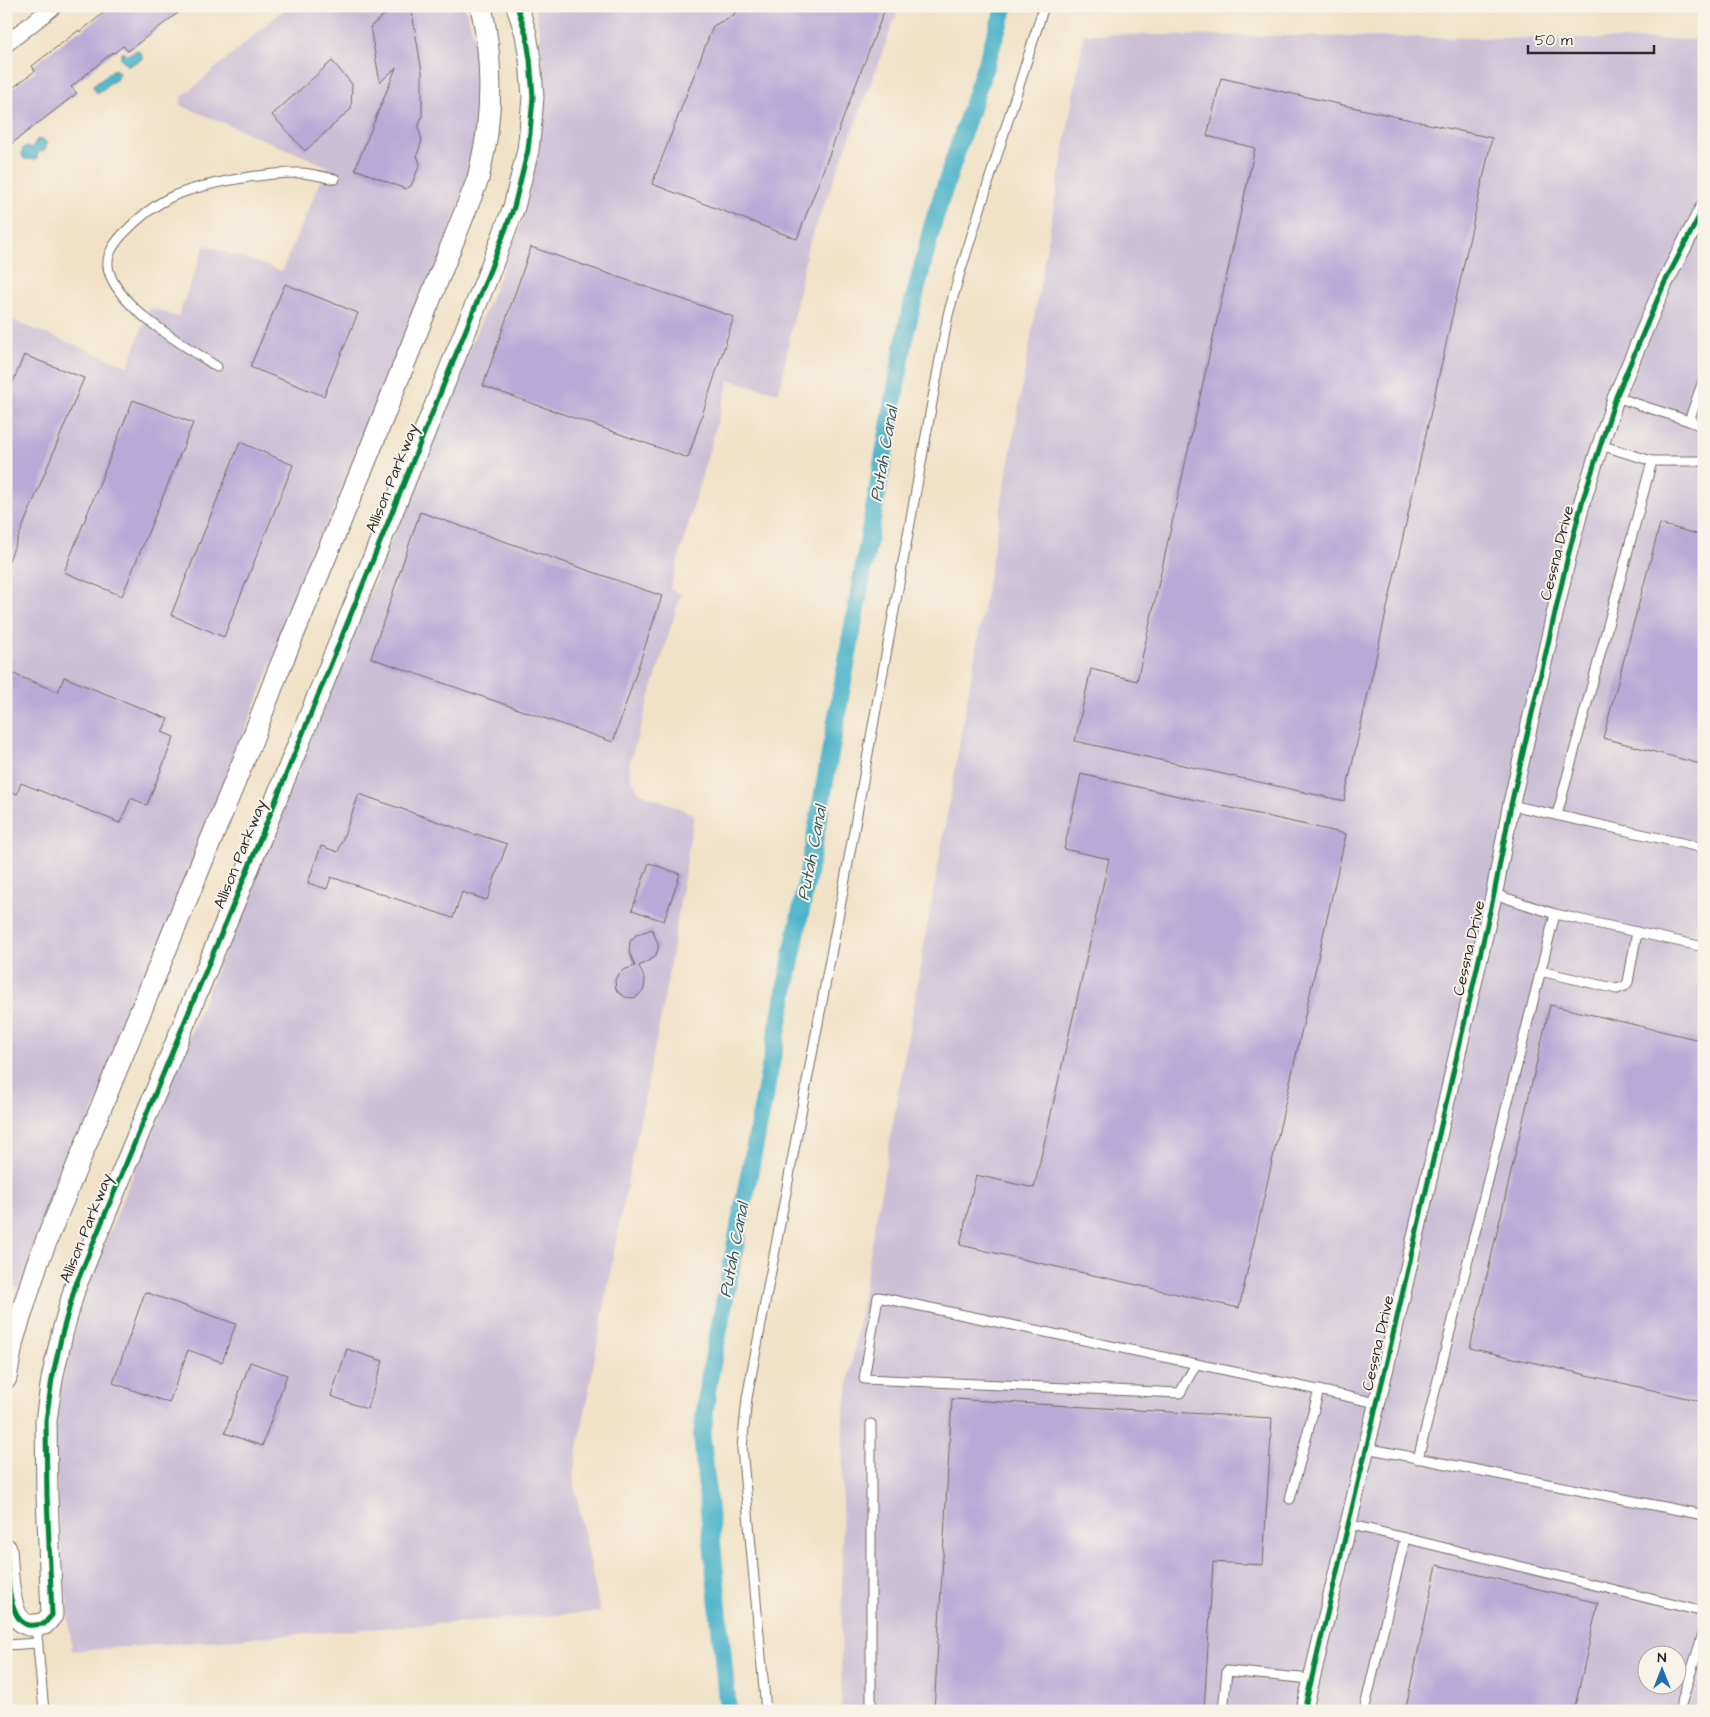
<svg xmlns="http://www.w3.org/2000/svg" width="1710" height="1717" viewBox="0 0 1710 1717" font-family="'Architects Daughter',sans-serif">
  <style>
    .industrial { fill: #cbbfd5; fill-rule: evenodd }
    .water { fill: #4ab2c9; stroke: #3a6e7a }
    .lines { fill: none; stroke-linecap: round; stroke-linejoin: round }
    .canal { stroke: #4ab2c9; stroke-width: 18 }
    .building { fill: #b8a9d6 }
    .service-casing { stroke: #706b62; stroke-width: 11 }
    .minor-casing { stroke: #706b62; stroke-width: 18 }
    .tertiary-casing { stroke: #706b62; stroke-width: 23 }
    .service { stroke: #fff; stroke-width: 9 }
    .minor { stroke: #fff; stroke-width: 16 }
    .tertiary { stroke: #fff; stroke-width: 21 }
    .cycleway-casing { stroke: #f7f3e8; stroke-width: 8 }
    .cycleway { stroke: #00873e; stroke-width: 5 }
    .labels { text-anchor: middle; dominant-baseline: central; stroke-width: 4; stroke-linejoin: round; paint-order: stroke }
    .street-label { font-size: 16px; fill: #2b2b2b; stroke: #f7f3e8 }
    .water-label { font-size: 18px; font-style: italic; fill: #365a62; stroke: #f7f3e8 }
  </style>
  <rect width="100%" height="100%" fill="#f7f3e8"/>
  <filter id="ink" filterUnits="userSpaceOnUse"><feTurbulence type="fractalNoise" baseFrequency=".02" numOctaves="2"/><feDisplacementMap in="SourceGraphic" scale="10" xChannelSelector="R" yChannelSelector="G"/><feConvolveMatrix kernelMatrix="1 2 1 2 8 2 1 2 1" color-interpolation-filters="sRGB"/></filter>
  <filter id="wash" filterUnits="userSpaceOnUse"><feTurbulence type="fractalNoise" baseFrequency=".0096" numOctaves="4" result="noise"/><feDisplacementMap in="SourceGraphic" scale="20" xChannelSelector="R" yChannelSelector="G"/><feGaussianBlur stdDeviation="1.12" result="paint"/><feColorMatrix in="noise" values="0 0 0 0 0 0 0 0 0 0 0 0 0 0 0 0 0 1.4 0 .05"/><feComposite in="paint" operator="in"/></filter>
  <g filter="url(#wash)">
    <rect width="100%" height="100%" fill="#f1e2c7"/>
    <!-- industrial -->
    <g class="industrial">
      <path d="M 288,6 L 465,6 L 477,46 L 481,76 L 476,158 L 439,261 L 368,422 L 22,1290 L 6,1282 L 6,318 L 128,366 L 150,307 L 178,317 L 205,245 L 282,271 L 327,166 L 180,105 L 182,97 Z"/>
      <path d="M 534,6 L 900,6 L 807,250 L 779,393 L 729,380 L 670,589 L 681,594 L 629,765 L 631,778 L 639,792 L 694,814 L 663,1007 L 622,1209 L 573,1477 L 600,1612 L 72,1651 L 59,1524 L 54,1446 L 61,1385 L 85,1292 L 522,221 L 537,159 L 542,105 L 544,72 L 537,16 Z"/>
      <path d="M 1084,34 L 1704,40 L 1704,1711 L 841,1711 L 843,1418 L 871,1248 ZM 1648,1654 L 1678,1654 L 1678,1684 L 1648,1684 Z"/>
    </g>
    <!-- water -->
    <g class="water">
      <path d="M 136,50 L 138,50 L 142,55 L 142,59 L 128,66 L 121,58 L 121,54 L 124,52 L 128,55 Z"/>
      <path d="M 114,69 L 119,72 L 116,80 L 108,84 C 106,87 102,94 96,92 L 93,87 L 93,85 Z"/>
      <path d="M 37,139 L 45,141 L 47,144 L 45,150 L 38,153 L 37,159 L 24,159 L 22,155 L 23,148 L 24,147 L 32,148 Z"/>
    </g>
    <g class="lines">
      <!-- canal -->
      <path class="canal" d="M 728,1711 L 702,1437 L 708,1385 L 814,843 L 907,326 L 934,220 L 1005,6"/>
    </g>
    <g id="blocks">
      <!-- building -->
      <g class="building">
        <path d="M 112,6 L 187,6 L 128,51 L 123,46 L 114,53 L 113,52 L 71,87 L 77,93 L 6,148 L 6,93 L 35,71 L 32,66 L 79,30 L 80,32 Z"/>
        <path d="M 737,6 L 886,6 L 797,239 L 652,184 L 713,26 L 734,15 Z"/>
        <path d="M 411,7 L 422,72 L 422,117 L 418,128 L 422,140 L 417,155 L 420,164 L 411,186 L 405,189 L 355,169 L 396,68 L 380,82 L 370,27 L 389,11 Z"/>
        <path d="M 332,61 L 352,84 L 351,109 L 305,151 L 272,115 Z"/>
        <path d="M 1221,78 L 1492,138 L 1344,801 L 1075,741 L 1091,669 L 1137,681 L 1255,148 L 1207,136 Z"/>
        <path d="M 531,247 L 734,317 L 688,458 L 483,386 Z"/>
        <path d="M 285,284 L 358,313 L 324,396 L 250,367 Z"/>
        <path d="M 24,355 L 84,378 L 7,565 L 6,399 Z"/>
        <path d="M 133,400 L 193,423 L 122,596 L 64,572 Z"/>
        <path d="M 240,442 L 293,465 L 224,637 L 171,615 Z"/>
        <path d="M 420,512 L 662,596 L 613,742 L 371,658 Z"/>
        <path d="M 1660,524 L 1704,536 L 1704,765 L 1603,738 Z"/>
        <path d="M 6,671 L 58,692 L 64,677 L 168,719 L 162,732 L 174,737 L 147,805 L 131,798 L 120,823 L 21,783 L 17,794 L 6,790 Z"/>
        <path d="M 1081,774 L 1346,834 L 1239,1308 L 960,1245 L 976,1175 L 1034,1188 L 1109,859 L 1064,849 Z"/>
        <path d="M 359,794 L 476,835 L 476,834 L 507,844 L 487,900 L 462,892 L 453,918 L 331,877 L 327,889 L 308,883 L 321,846 L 338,852 Z"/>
        <path d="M 649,863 L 680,874 L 664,921 L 632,910 Z"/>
        <path d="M 652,929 L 658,944 L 658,949 L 655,957 L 639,966 L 645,980 L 644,989 L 638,996 L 634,998 L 625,997 L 618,992 L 616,989 L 615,980 L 617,976 L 623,970 L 635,966 L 629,951 L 630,941 L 636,935 Z"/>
        <path d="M 1550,1005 L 1704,1041 L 1704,1402 L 1470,1348 Z"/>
        <path d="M 145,1292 L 236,1324 L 222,1362 L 188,1350 L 169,1403 L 113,1383 Z"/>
        <path d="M 347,1349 L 383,1361 L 367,1409 L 331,1396 Z"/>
        <path d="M 250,1362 L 287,1375 L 262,1446 L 225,1433 Z"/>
        <path d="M 952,1399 L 1272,1418 L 1263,1565 L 1213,1562 L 1204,1711 L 934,1711 Z"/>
        <path d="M 1437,1565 L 1598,1603 L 1574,1711 L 1405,1711 Z"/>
      </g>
    </g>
  </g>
  <g filter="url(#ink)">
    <use href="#blocks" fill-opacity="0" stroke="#706b62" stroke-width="1"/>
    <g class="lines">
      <!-- service casing -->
      <g class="service-casing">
        <g id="service">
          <path d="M 217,367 C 184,344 128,315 111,277 C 103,260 111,247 123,234 C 137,219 153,206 171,197 C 202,183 268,172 302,173 C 313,174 324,177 335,179"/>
          <path d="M 1616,397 L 1689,421 L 1704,427"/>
          <path d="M 1689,421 L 1704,378"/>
          <path d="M 1652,461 L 1704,461"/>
          <path d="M 1511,805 L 1704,848"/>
          <path d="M 1557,815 L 1652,461 L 1600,445"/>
          <path d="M 1555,914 L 1704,947"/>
          <path d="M 1540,971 L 1617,989 L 1625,986 L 1628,982 L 1637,932"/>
          <path d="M 1196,1364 L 1180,1393 L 864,1379 L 878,1297 C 1044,1332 1211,1366 1377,1403"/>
          <path d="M 871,1424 L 871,1711"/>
          <path d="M 1366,1448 L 1704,1515"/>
          <path d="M 1418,1459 L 1555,914 L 1494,894"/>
          <path d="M 1290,1499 L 1319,1390"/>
          <path d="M 1348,1524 L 1405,1538"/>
          <path d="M 36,1625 L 44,1711"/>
          <path d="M 6,1645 L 38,1643"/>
          <path d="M 766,1711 L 742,1448 L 747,1398 L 840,907 L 948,315 L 959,276 L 1044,6"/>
          <path d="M 1223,1711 L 1227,1671 L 1311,1679"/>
          <path d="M 1364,1711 L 1405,1538 L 1704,1612"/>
          <path d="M 1679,1711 L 1704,1630"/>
        </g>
      </g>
      <!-- minor casing -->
      <g class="minor-casing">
        <g id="minor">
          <path d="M 6,44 L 54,6"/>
          <path d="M 1304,1711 L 1387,1361 L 1494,894 L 1511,805 L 1568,556 L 1583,499 L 1616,397 L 1664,284 L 1704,207"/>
        </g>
      </g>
      <!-- tertiary casing -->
      <g class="tertiary-casing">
        <g id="tertiary">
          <path d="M 6,1378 L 13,1340 L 37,1264 L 54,1222 L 252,740 L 277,674 L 367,457 L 478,179 C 481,164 485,148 487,133 C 492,92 490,46 481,6"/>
          <path d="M 6,1549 C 8,1567 6,1619 28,1625 C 32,1626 39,1624 44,1624 L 52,1615 L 47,1496 L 46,1421 L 52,1379 L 62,1334 L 75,1287 L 250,864 L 490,270 L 514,207 L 528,150 L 530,132 L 533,97 L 530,59 L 526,34 L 517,6"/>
        </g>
      </g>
      <!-- service -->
      <use href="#service" class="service"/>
      <!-- minor -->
      <use href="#minor" class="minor"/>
      <!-- tertiary -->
      <use href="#tertiary" class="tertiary"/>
      <!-- cycleway casing -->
      <g class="cycleway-casing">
        <g id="cycleway">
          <path d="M 6,1549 C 8,1567 6,1619 28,1625 C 32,1626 39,1624 44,1624 L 52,1615 L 47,1496 L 46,1421 L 52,1379 L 62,1334 L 75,1287 L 250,864 L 490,270 L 514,207 L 528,150 L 530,132 L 533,97 L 530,59 L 526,34 L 517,6"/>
          <path d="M 1304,1711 L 1387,1361 L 1494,894 L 1511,805 L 1568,556 L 1583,499 L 1616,397 L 1664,284 L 1704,207"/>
        </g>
      </g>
      <!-- cycleway -->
      <use href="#cycleway" class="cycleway"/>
    </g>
  </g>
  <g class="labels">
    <!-- street labels -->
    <g class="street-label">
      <text transform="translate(392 478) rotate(-68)">Allison Parkway</text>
      <text transform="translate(1557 553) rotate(-76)">Cessna Drive</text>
      <text transform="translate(240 854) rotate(-68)">Allison Parkway</text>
      <text transform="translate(1469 948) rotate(-77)">Cessna Drive</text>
      <text transform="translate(86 1228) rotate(-68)">Allison Parkway</text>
      <text transform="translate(1378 1343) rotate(-77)">Cessna Drive</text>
    </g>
    <!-- water labels -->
    <g class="water-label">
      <text transform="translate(884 454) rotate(-80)">Putah Canal</text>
      <text transform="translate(812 853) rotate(-79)">Putah Canal</text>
      <text transform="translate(734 1250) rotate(-79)">Putah Canal</text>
    </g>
  </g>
  <!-- margin -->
  <rect width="1710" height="1717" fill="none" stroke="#f7f3e8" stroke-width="25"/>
  <!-- north arrow -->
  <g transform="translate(1662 1670)"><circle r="24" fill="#f7f3e8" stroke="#a5a39c"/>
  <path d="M0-4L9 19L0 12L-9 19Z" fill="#1f6fb2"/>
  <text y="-8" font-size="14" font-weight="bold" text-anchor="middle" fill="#2b2b2b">N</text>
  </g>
  <!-- scale -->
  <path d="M1528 45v8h126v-8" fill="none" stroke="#2b2b2b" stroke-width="2.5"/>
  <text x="1535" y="45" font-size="15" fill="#2b2b2b" stroke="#f7f3e8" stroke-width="4" paint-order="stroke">50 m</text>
</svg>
